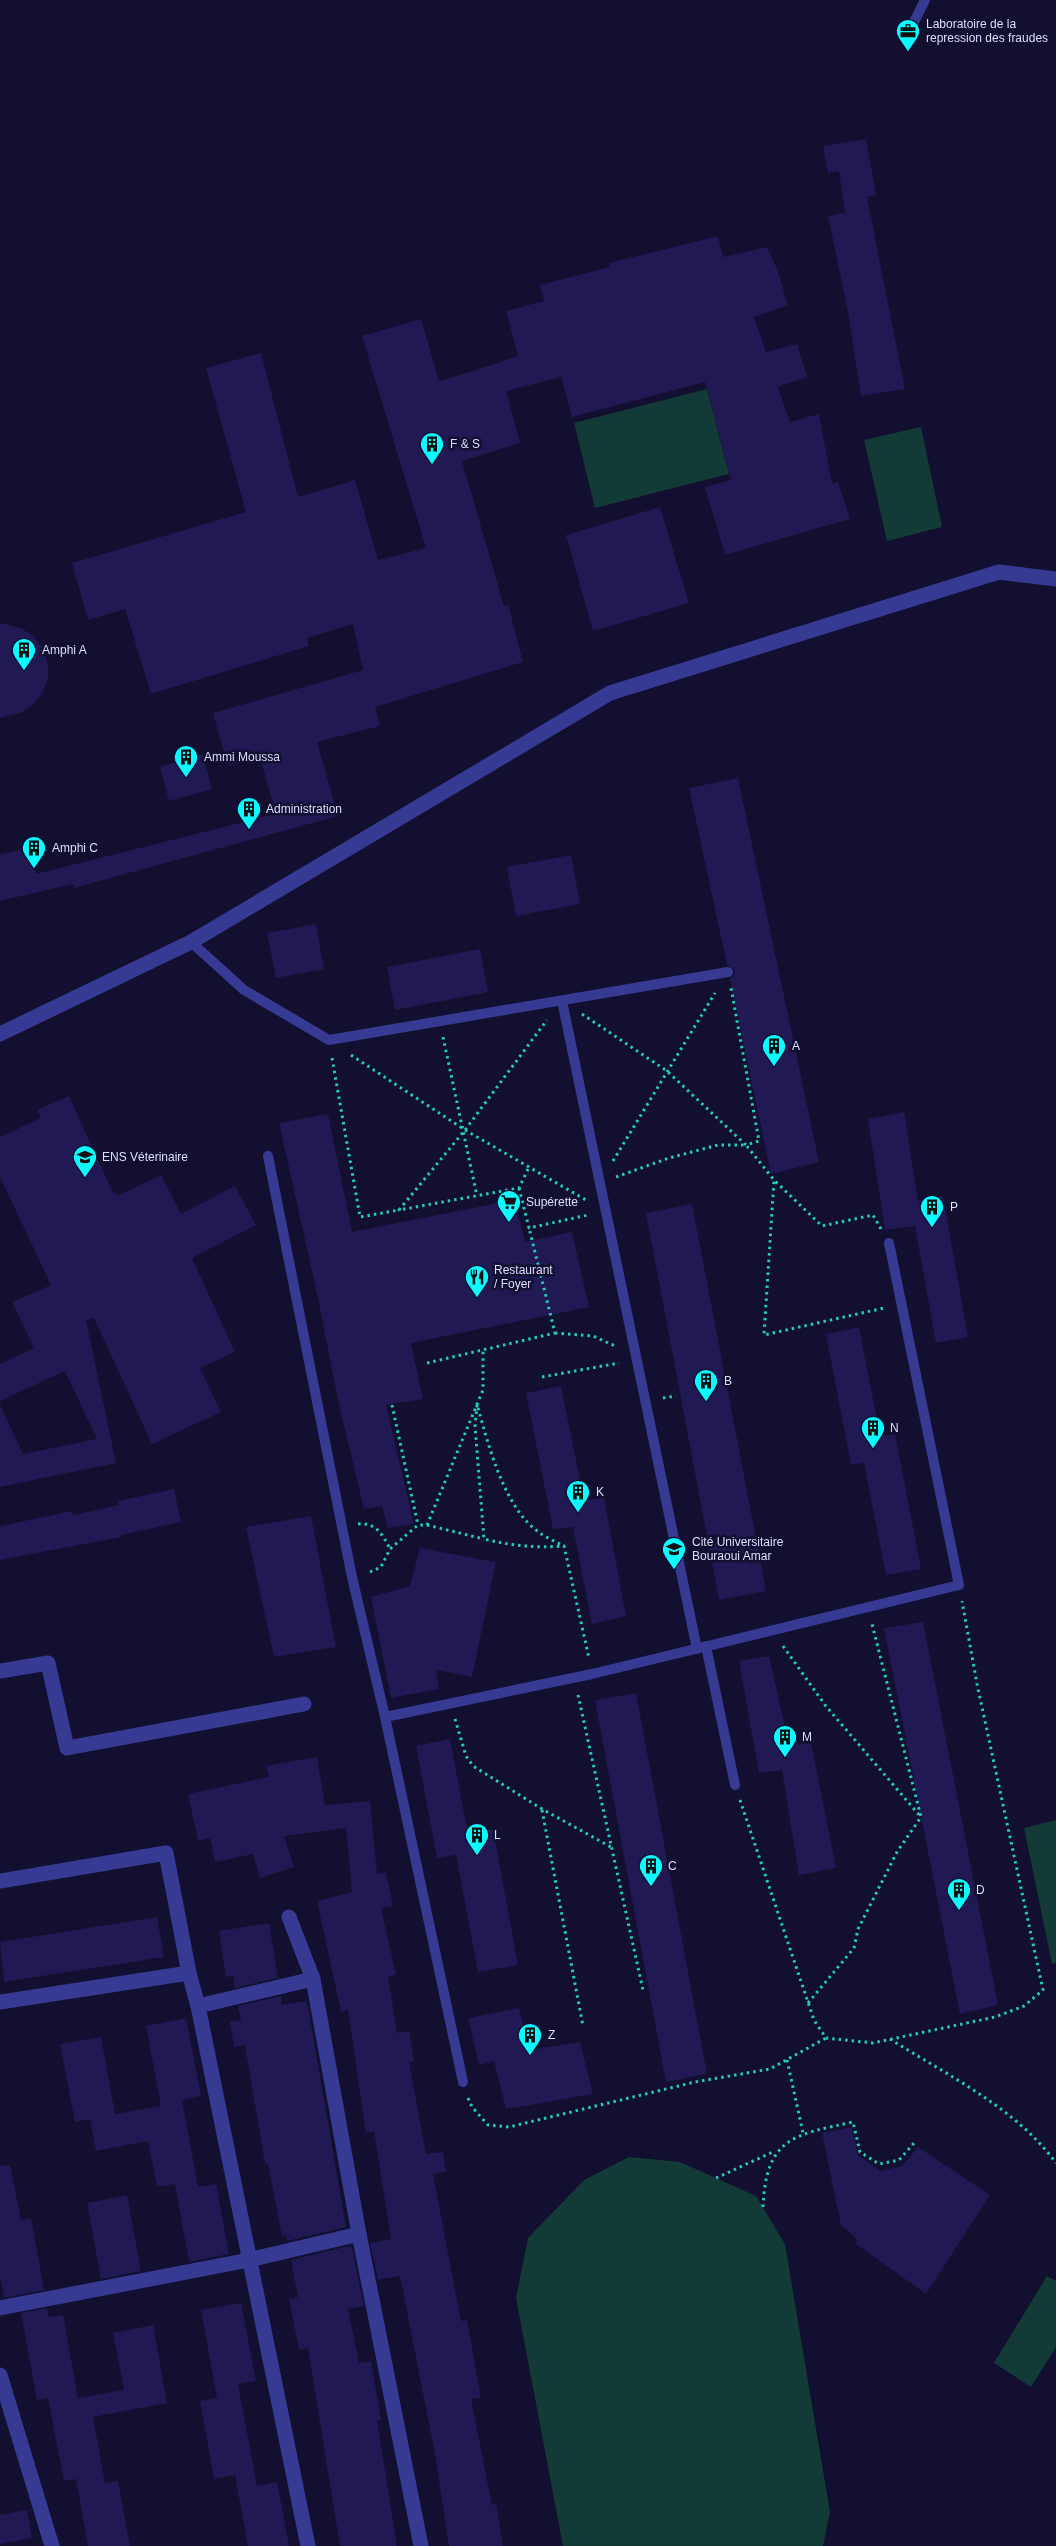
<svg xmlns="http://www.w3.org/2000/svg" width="1056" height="2546" viewBox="0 0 1056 2546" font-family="Helvetica,sans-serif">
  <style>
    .green { fill: #123a36 }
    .building { fill: #201953 }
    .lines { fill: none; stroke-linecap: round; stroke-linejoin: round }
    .path { stroke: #24cdb5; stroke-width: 3; stroke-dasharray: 2.5 4; stroke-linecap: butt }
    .lane { stroke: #363a93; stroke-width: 10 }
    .street { stroke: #363a93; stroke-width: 15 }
    .labels { text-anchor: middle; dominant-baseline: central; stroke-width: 5; stroke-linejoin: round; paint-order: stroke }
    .poi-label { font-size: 12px; fill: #dfdeff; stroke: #120f30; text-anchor: start }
  </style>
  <rect width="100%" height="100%" fill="#120f30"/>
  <!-- green -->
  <g class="green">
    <path d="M 707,389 L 729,474 L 595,508 L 574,423 Z"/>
    <path d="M 921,427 L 942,527 L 887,541 L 864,440 Z"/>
    <path d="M 1056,1820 L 1056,1963 L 1052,1964 L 1024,1828 Z"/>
    <path d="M 629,2157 L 680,2162 L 756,2196 L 785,2244 L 830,2512 L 823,2546 L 563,2546 L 516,2298 L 528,2238 L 584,2180 Z"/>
    <path d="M 1047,2276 L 1056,2281 L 1056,2347 L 1031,2387 L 994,2363 Z"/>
  </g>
  <!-- building -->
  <g class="building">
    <path d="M 866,139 L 876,195 L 867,197 L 905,389 L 861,396 L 848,312 L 828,216 L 845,212 L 839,171 L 828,173 L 823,146 Z"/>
    <path d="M 718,236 L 723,257 L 767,247 L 777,269 L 788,305 L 754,317 L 766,352 L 797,344 L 807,377 L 778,387 L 790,422 L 819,414 L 832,484 L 838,482 L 850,519 L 725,555 L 705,487 L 731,480 L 705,382 L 572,417 L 561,377 L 506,391 L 520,443 L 462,461 L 504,606 L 508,604 L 523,662 L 375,707 L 380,726 L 317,742 L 338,816 L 74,888 L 73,884 L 0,901 L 0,854 L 29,848 L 36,874 L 276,814 L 260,757 L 228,766 L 213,713 L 363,670 L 353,624 L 307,638 L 309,646 L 151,694 L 125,609 L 88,620 L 72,563 L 246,512 L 206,368 L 261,353 L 298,497 L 355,480 L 378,560 L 426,548 L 362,336 L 421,319 L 439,381 L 476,370 L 518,356 L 506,311 L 544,301 L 540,285 L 610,267 L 609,263 Z"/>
    <path d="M 660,507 L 689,603 L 593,631 L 566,535 Z"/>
    <path d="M 0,623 L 21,628 L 34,637 L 43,649 L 48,664 L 48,679 L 42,693 L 33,705 L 20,713 L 0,718 Z"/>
    <path d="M 203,754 L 212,789 L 169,801 L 160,767 Z"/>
    <path d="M 738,778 L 819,1162 L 771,1174 L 730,979 L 734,975 L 735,970 L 727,965 L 689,788 Z"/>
    <path d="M 571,855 L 580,904 L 516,916 L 507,867 Z"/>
    <path d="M 316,924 L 324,969 L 276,978 L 267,933 Z"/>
    <path d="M 480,949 L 488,992 L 395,1010 L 387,967 Z"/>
    <path d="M 69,1096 L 113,1193 L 115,1192 L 117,1196 L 161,1175 L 181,1214 L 235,1186 L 256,1225 L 192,1258 L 235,1352 L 200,1368 L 221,1412 L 152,1444 L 94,1318 L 86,1320 L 116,1463 L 0,1487 L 0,1405 L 23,1454 L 97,1439 L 65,1371 L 0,1401 L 0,1364 L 34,1348 L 12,1302 L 51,1285 L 0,1177 L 0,1137 L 41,1118 L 37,1110 Z"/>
    <path d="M 904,1112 L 918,1201 L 943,1196 L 968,1337 L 936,1343 L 915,1226 L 885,1230 L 868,1119 Z"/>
    <path d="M 328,1114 L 352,1232 L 514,1200 L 525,1242 L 572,1232 L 589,1307 L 411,1343 L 423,1399 L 386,1405 L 414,1524 L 388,1528 L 382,1506 L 364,1509 L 338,1400 L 318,1298 L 279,1123 Z"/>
    <path d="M 692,1204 L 766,1591 L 719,1600 L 646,1213 Z"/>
    <path d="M 859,1327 L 880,1436 L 895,1434 L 921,1569 L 886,1575 L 864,1463 L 851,1465 L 826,1334 Z"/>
    <path d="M 561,1386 L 584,1500 L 604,1498 L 626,1616 L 592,1624 L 573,1527 L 553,1529 L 526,1393 Z"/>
    <path d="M 174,1489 L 181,1522 L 121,1535 L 121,1537 L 0,1560 L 0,1526 L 72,1511 L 73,1515 L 119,1505 L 118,1501 Z"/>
    <path d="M 311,1516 L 336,1647 L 274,1657 L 246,1527 Z"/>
    <path d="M 420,1548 L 496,1562 L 472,1677 L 436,1670 L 439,1689 L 391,1698 L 371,1597 L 410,1586 Z"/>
    <path d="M 923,1622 L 998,2005 L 960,2014 L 884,1628 Z"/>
    <path d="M 769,1656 L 789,1745 L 811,1743 L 836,1868 L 799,1875 L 782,1770 L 759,1773 L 739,1661 Z"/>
    <path d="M 636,1693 L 707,2074 L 666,2082 L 595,1700 Z"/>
    <path d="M 450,1739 L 468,1834 L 493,1829 L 518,1965 L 478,1972 L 456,1855 L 437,1858 L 416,1746 Z"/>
    <path d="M 317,1757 L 325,1805 L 370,1801 L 377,1874 L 386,1872 L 393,1906 L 381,1908 L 396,1975 L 388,1976 L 397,2033 L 409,2031 L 414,2061 L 409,2062 L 426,2154 L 443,2152 L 446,2172 L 433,2174 L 461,2321 L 467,2320 L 481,2398 L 471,2399 L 492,2505 L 496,2504 L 503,2546 L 449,2546 L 435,2454 L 400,2276 L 378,2280 L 370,2243 L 391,2239 L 374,2131 L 366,2133 L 348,2010 L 341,2012 L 317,1901 L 352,1892 L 346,1828 L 284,1836 L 294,1867 L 260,1878 L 253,1854 L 215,1862 L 210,1838 L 198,1841 L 188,1794 L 269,1777 L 266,1766 Z"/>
    <path d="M 157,1917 L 164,1957 L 4,1982 L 0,1942 Z"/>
    <path d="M 269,1923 L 278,1978 L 235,1988 L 233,1976 L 226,1977 L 219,1931 Z"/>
    <path d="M 281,1996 L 282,2005 L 307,2001 L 346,2227 L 287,2241 L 286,2235 L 282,2236 L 268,2164 L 265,2164 L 245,2045 L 234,2047 L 230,2022 L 241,2020 L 238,2006 Z"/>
    <path d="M 519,2008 L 529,2050 L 580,2042 L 593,2094 L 506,2109 L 494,2061 L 479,2065 L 468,2018 Z"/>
    <path d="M 186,2018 L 201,2096 L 182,2100 L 198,2187 L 216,2184 L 229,2254 L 189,2262 L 175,2184 L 157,2187 L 148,2141 L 96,2151 L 90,2119 L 75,2122 L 60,2044 L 101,2037 L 115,2114 L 161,2106 L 146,2026 Z"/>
    <path d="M 852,2127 L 858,2155 L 880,2171 L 902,2166 L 918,2147 L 990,2195 L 926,2294 L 855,2243 L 858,2240 L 841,2225 L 822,2133 Z"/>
    <path d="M 10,2165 L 21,2220 L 31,2218 L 44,2290 L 4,2298 L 0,2276 L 0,2166 Z"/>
    <path d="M 127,2195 L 141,2271 L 101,2279 L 87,2203 Z"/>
    <path d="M 349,2246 L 352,2247 L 364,2306 L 348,2309 L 359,2363 L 371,2361 L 381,2420 L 377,2421 L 397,2546 L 340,2546 L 308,2348 L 299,2350 L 289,2299 L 298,2297 L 291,2260 Z"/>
    <path d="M 241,2303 L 256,2381 L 238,2384 L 257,2486 L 277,2482 L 289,2546 L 248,2546 L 235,2475 L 214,2479 L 200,2401 L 217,2398 L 201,2310 Z"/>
    <path d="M 47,2308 L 49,2317 L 63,2315 L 78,2398 L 124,2390 L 113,2333 L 153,2325 L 167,2403 L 93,2417 L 105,2483 L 118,2481 L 130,2546 L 88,2546 L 76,2479 L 64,2481 L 48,2398 L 37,2400 L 21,2313 Z"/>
    <path d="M 27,2510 L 32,2538 L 0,2544 L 0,2515 Z"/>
  </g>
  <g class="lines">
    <!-- path -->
    <g class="path">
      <path d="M 582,1014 L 667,1071 L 746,1145 L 759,1141 L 731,988"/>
      <path d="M 443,1037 L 477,1196"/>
      <path d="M 351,1055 L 465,1130 L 586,1200"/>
      <path d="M 332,1058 L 360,1217 L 399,1210"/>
      <path d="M 613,1161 L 715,993"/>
      <path d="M 528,1169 L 519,1188 L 399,1210 L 465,1130 L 547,1020"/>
      <path d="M 616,1177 L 669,1158 L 718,1145 L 746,1145 L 774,1180"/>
      <path d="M 519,1188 L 529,1228 L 588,1215"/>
      <path d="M 881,1229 L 873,1215 L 822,1226 L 774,1180 L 764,1335 L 884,1308"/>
      <path d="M 555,1333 L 593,1336 L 615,1346"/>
      <path d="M 427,1363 L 555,1333 L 529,1228"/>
      <path d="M 542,1377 L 619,1363"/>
      <path d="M 663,1398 L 676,1396"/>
      <path d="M 392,1405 L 418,1525"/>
      <path d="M 477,1405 L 475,1426 L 484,1539 C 512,1546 536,1548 564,1546 L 589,1658"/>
      <path d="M 478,1408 C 489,1447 505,1510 540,1533 C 547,1538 556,1542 564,1546"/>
      <path d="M 358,1524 C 376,1522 383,1535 390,1549"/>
      <path d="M 427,1525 L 484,1539"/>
      <path d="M 370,1572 L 381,1567 L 390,1549 L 418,1525 L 427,1525 L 483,1390 L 483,1350"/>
      <path d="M 783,1646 L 825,1705 L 920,1816"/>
      <path d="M 578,1695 L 643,1990"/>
      <path d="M 455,1719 L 466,1756 L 473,1766 L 542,1809 L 611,1847"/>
      <path d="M 740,1800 L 814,2020 L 826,2038 L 873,2043 L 995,2017 L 1024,2006 L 1043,1990 L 977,1684 L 962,1601"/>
      <path d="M 542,1810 L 583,2026"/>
      <path d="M 808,2003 L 854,1948 L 858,1929 L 897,1852 L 921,1817 L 872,1624"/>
      <path d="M 890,2039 C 947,2075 1016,2108 1056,2163"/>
      <path d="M 787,2060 L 803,2133"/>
      <path d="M 468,2098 L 472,2107 L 488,2125 L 509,2127 L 695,2082 L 770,2069 L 826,2038"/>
      <path d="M 716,2178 L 775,2151"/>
      <path d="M 763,2207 C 766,2137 794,2135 853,2122 L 860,2152 L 879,2164 L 899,2160 L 914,2143"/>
    </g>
    <!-- lane -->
    <g class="lane">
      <path d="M 912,26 L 925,0"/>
      <path d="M 191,942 L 244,990 L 329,1040 L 728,972"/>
      <path d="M 562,1001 L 697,1649"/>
      <path d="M 268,1156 L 352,1577 L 385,1717 L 592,1674 L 959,1585 L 889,1243"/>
      <path d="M 706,1646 L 735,1785"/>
      <path d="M 385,1717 L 463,2082"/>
    </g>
    <!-- street -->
    <g class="street">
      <path d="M 0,1034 L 191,942 L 610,693 L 999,572 L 1056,579"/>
      <path d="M 0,1671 L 48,1663 L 67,1748 L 304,1704"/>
      <path d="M 0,1881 L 166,1853 L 189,1973 L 198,2006 L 308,2546"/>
      <path d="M 289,1917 L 313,1979 L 359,2234 L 421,2546"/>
      <path d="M 0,2002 L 189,1973"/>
      <path d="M 198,2006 L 313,1979"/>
      <path d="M 0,2308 L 249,2260 L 359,2234"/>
      <path d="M 0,2375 L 52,2546"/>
    </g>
  </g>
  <!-- icons -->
  <defs>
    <g id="office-pin" transform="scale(1.25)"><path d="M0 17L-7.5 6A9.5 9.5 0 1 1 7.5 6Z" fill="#0afbff" stroke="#120f30"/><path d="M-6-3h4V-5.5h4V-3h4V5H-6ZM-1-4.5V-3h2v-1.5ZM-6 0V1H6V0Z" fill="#111"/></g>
    <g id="building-pin" transform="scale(1.25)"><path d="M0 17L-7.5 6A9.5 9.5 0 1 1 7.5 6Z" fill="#0afbff" stroke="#120f30"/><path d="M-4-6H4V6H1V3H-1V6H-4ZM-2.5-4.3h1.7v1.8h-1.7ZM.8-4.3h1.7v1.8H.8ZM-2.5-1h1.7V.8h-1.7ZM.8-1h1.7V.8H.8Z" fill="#111"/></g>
    <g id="university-pin" transform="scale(1.25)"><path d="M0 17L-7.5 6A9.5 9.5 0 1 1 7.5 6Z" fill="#0afbff" stroke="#120f30"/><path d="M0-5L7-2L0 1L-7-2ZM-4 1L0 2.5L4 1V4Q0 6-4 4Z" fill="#111"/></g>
    <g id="supermarket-pin" transform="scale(1.25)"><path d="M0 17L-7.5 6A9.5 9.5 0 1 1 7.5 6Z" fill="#0afbff" stroke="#120f30"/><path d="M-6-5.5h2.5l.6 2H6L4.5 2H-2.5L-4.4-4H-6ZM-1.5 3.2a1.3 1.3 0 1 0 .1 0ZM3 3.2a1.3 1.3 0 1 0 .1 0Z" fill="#111"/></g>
    <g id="restaurant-pin" transform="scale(1.25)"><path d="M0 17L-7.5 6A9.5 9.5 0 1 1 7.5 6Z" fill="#0afbff" stroke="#120f30"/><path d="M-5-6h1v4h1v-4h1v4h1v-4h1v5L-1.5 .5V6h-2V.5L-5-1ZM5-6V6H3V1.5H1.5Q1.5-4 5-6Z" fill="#111"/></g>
  </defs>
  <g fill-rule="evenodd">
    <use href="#office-pin" x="908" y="31"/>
    <use href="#building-pin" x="432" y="444"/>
    <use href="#building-pin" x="24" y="650"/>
    <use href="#building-pin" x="186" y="757"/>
    <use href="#building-pin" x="249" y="809"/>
    <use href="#building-pin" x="34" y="848"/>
    <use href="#building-pin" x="774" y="1046"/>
    <use href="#university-pin" x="85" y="1157"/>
    <use href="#supermarket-pin" x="509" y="1202"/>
    <use href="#building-pin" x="932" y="1207"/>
    <use href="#restaurant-pin" x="477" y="1277"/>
    <use href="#building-pin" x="706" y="1381"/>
    <use href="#building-pin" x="873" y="1428"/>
    <use href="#building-pin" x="578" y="1492"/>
    <use href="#university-pin" x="674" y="1549"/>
    <use href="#building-pin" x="785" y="1737"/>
    <use href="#building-pin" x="477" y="1835"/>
    <use href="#building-pin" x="651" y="1866"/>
    <use href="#building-pin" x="959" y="1890"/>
    <use href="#building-pin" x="530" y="2035"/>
  </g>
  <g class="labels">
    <!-- poi labels -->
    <g class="poi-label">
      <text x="926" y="24">Laboratoire de la<tspan x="926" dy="14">repression des fraudes</tspan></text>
      <text x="450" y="444">F &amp; S</text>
      <text x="42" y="650">Amphi A</text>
      <text x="204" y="757">Ammi Moussa</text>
      <text x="266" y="809">Administration</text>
      <text x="52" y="848">Amphi C</text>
      <text x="792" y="1046">A</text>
      <text x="102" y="1157">ENS Véterinaire</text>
      <text x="526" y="1202">Supérette</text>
      <text x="950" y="1207">P</text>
      <text x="494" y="1270">Restaurant<tspan x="494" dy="14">/ Foyer</tspan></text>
      <text x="724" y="1381">B</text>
      <text x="890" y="1428">N</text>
      <text x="596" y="1492">K</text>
      <text x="692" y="1542">Cité Universitaire<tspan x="692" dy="14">Bouraoui Amar</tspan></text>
      <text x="802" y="1737">M</text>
      <text x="494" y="1835">L</text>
      <text x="668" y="1866">C</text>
      <text x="976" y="1890">D</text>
      <text x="548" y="2035">Z</text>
    </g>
  </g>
</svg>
